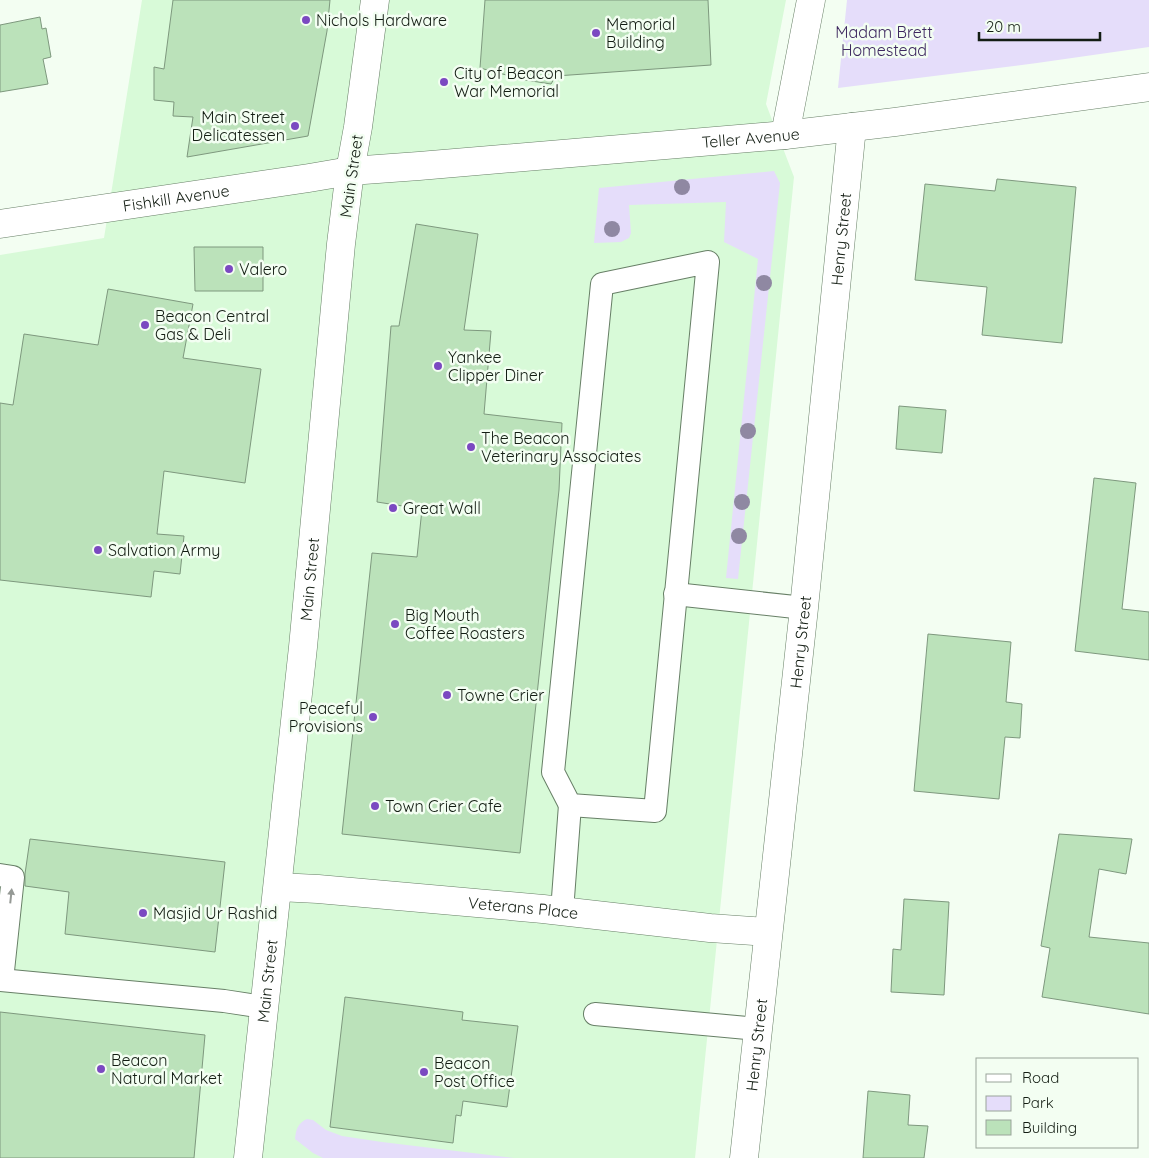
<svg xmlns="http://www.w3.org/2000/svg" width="1149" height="1158" viewBox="0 0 1149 1158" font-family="Quicksand,sans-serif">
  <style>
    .built { fill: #d8fad8 }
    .green { fill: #e5ddfa }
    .building { fill: #bbe2ba; stroke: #7e987e }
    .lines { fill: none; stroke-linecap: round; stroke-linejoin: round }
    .lane-casing { stroke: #677f66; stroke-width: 24 }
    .street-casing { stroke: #677f66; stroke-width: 29 }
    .secondary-casing { stroke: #677f66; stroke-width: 29 }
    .lane { stroke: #fff; stroke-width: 22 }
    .street { stroke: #fff; stroke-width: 28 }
    .secondary { stroke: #fff; stroke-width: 28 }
    .tree { fill: #8f88a2 }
    .oneway { fill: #959995 }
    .poi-dot { fill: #7b49c1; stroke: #f3fef2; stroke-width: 2 }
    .labels { text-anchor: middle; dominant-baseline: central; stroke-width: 5; stroke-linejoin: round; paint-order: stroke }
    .poi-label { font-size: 16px; fill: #131d13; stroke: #f3fef2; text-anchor: start }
    .park-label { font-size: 16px; fill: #3e2860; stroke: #f3fef2 }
    .street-label { font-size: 16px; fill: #131d13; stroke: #f3fef2 }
  </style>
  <rect width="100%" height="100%" fill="#f3fef2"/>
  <!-- built -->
  <path class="built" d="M 142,0 L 786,0 L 766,104 L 794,177 L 695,1158 L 0,1158 L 0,255 L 104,238 Z"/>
  <!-- green -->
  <g class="green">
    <path d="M 847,0 L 1149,0 L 1149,47 L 1037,63 L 838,88 Z"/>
    <path d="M 774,171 L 780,183 L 738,579 L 726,578 L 758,259 L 724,242 L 726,202 L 629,205 L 631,233 L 629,238 L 621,242 L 594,243 L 599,188 Z"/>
    <path d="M 307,1119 L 313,1120 L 326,1130 L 342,1136 L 382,1142 L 514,1158 L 323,1158 L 313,1153 L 295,1139 C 296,1129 298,1123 307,1119 Z"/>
  </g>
  <!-- building -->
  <g class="building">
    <path d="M 173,0 L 330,0 L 327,31 L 308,136 L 187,157 L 193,117 L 173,116 L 174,102 L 154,100 L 154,67 L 164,69 Z"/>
    <path d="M 485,0 L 708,0 L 711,65 L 556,76 L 551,84 L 525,80 L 480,68 Z"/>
    <path d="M 40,17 L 42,29 L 46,28 L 51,57 L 43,59 L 48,84 L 0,92 L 0,25 Z"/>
    <path d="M 997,179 L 1076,187 L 1062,343 L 982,335 L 987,287 L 915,280 L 925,184 L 995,191 Z"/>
    <path d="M 416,224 L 478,234 L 464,330 L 491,331 L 484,414 L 562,423 L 559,490 L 520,853 L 342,834 L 372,553 L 417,557 L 422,509 L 377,502 L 391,326 L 399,326 Z"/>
    <path d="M 194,247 L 263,247 L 263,291 L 195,291 Z"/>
    <path d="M 108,289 L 193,304 L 183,358 L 261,369 L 245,483 L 164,471 L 157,534 L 184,536 L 180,574 L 154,571 L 151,597 L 0,580 L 0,403 L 13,405 L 24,334 L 98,345 Z"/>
    <path d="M 899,406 L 946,410 L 942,453 L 896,449 Z"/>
    <path d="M 1094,478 L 1136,483 L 1122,609 L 1149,612 L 1149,660 L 1075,651 Z"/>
    <path d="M 928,634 L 1011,642 L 1006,702 L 1022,704 L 1020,738 L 1005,737 L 999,799 L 914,791 Z"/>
    <path d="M 1059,834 L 1132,839 L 1126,874 L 1099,869 L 1089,937 L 1149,943 L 1149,1014 L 1042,997 L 1050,948 L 1041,946 Z"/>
    <path d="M 30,839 L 225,862 L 215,952 L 65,934 L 69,892 L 25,886 L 25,874 Z"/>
    <path d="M 904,899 L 949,902 L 944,995 L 891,992 L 893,949 L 901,950 Z"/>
    <path d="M 345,997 L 463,1012 L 462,1020 L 518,1026 L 507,1107 L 463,1101 L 461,1116 L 456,1115 L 453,1143 L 330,1127 Z"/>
    <path d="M 0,1012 L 205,1035 L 194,1158 L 0,1158 Z"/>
    <path d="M 868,1091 L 910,1095 L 908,1125 L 928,1126 L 924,1158 L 863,1158 Z"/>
  </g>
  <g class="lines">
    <!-- lane casing -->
    <g class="lane-casing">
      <g id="lane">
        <path d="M 708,262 L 655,811 L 570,805 L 553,772 L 602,284 Z"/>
        <path d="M 675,594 L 804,608"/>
        <path d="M 0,875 L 13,877 L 2,980"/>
        <path d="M 562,911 L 570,805"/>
        <path d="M 0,980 L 224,1001 L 264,1007"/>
        <path d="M 595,1014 L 758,1029"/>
      </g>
    </g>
    <!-- street casing -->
    <g class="street-casing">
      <g id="street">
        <path d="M 785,135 L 811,0"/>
        <path d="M 350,171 L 358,127 L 375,0"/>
        <path id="s1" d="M 278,887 L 318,889 L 543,909 L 710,928 L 768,932"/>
        <path id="s2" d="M 744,1158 L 804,608 L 852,127"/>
      </g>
    </g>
    <!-- secondary casing -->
    <g class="secondary-casing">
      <g id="secondary">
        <path id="s3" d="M 0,224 L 309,178 L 350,171 L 419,166 L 785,135 L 895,122 L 1149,87"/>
        <path id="s4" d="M 248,1158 L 303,647 L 341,244 L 350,171"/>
      </g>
    </g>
    <!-- lane -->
    <use href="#lane" class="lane"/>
    <!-- street -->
    <use href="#street" class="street"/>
    <!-- secondary -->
    <use href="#secondary" class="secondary"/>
  </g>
  <!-- trees -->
  <g class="tree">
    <circle cx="682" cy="187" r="8"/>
    <circle cx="612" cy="229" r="8"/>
    <circle cx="764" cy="283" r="8"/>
    <circle cx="748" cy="431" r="8"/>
    <circle cx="742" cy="502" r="8"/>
    <circle cx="739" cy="536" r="8"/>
  </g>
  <!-- one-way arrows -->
  <defs><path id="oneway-solid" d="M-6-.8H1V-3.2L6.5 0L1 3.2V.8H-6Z" transform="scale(1.25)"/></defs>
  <use class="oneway" href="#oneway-solid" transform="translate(11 896) rotate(-84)"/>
  <!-- markers -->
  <g class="poi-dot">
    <circle cx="306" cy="20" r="5"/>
    <circle cx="596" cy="33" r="5"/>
    <circle cx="444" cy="82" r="5"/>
    <circle cx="295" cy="126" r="5"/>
    <circle cx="229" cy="269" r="5"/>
    <circle cx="145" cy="325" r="5"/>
    <circle cx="438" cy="366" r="5"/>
    <circle cx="471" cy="447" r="5"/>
    <circle cx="393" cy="508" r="5"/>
    <circle cx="98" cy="550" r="5"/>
    <circle cx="395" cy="624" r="5"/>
    <circle cx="447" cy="695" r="5"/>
    <circle cx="373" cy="717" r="5"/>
    <circle cx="375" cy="806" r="5"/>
    <circle cx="143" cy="913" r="5"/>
    <circle cx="101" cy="1069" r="5"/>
    <circle cx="424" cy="1072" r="5"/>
  </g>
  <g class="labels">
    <!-- poi labels -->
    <g class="poi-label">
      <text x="316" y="20">Nichols Hardware</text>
      <text x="606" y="24">Memorial<tspan x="606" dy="18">Building</tspan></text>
      <text x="454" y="73">City of Beacon<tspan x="454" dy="18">War Memorial</tspan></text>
      <text x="285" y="117" text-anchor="end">Main Street<tspan x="285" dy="18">Delicatessen</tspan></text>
      <text x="239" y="269">Valero</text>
      <text x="155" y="316">Beacon Central<tspan x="155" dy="18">Gas &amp; Deli</tspan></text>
      <text x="448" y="357">Yankee<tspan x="448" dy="18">Clipper Diner</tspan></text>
      <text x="481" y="438">The Beacon<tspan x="481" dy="18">Veterinary Associates</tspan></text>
      <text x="403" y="508">Great Wall</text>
      <text x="108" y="550">Salvation Army</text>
      <text x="405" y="615">Big Mouth<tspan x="405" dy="18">Coffee Roasters</tspan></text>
      <text x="457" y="695">Towne Crier</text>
      <text x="363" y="708" text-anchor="end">Peaceful<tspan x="363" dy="18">Provisions</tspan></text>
      <text x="385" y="806">Town Crier Cafe</text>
      <text x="153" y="913">Masjid Ur Rashid</text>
      <text x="111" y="1060">Beacon<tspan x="111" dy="18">Natural Market</tspan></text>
      <text x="434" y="1063">Beacon<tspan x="434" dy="18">Post Office</tspan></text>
    </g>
    <!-- park labels -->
    <g class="park-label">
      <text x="884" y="32">Madam Brett<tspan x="884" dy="18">Homestead</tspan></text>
    </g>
    <!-- street labels -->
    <g class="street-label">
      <text stroke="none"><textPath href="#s3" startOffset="756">Teller Avenue</textPath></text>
      <text transform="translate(351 176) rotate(-82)">Main Street</text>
      <text stroke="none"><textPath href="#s3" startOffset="178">Fishkill Avenue</textPath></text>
      <text stroke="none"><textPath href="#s2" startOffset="924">Henry Street</textPath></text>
      <text stroke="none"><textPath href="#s4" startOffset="582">Main Street</textPath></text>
      <text stroke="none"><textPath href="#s2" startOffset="519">Henry Street</textPath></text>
      <text stroke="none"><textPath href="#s1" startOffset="246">Veterans Place</textPath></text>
      <text stroke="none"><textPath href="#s4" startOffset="178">Main Street</textPath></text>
      <text stroke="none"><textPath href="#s2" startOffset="114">Henry Street</textPath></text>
    </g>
  </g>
  <!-- legend -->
  <rect x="976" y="1058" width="162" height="90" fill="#f3fef2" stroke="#99a499"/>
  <rect x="986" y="1074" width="25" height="8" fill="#ffffff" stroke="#99a499"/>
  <text x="1022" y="1083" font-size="15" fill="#131d13">Road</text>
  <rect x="986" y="1096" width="25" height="15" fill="#e5ddfa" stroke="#99a499"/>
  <text x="1022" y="1108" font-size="15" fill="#131d13">Park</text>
  <rect x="986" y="1120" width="25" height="15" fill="#bbe2ba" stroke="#99a499"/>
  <text x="1022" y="1133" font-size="15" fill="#131d13">Building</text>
  <!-- scale -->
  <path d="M979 32v8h121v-8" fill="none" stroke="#131d13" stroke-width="2.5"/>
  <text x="986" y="32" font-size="15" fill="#131d13" stroke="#f3fef2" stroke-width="4" paint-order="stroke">20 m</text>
</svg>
